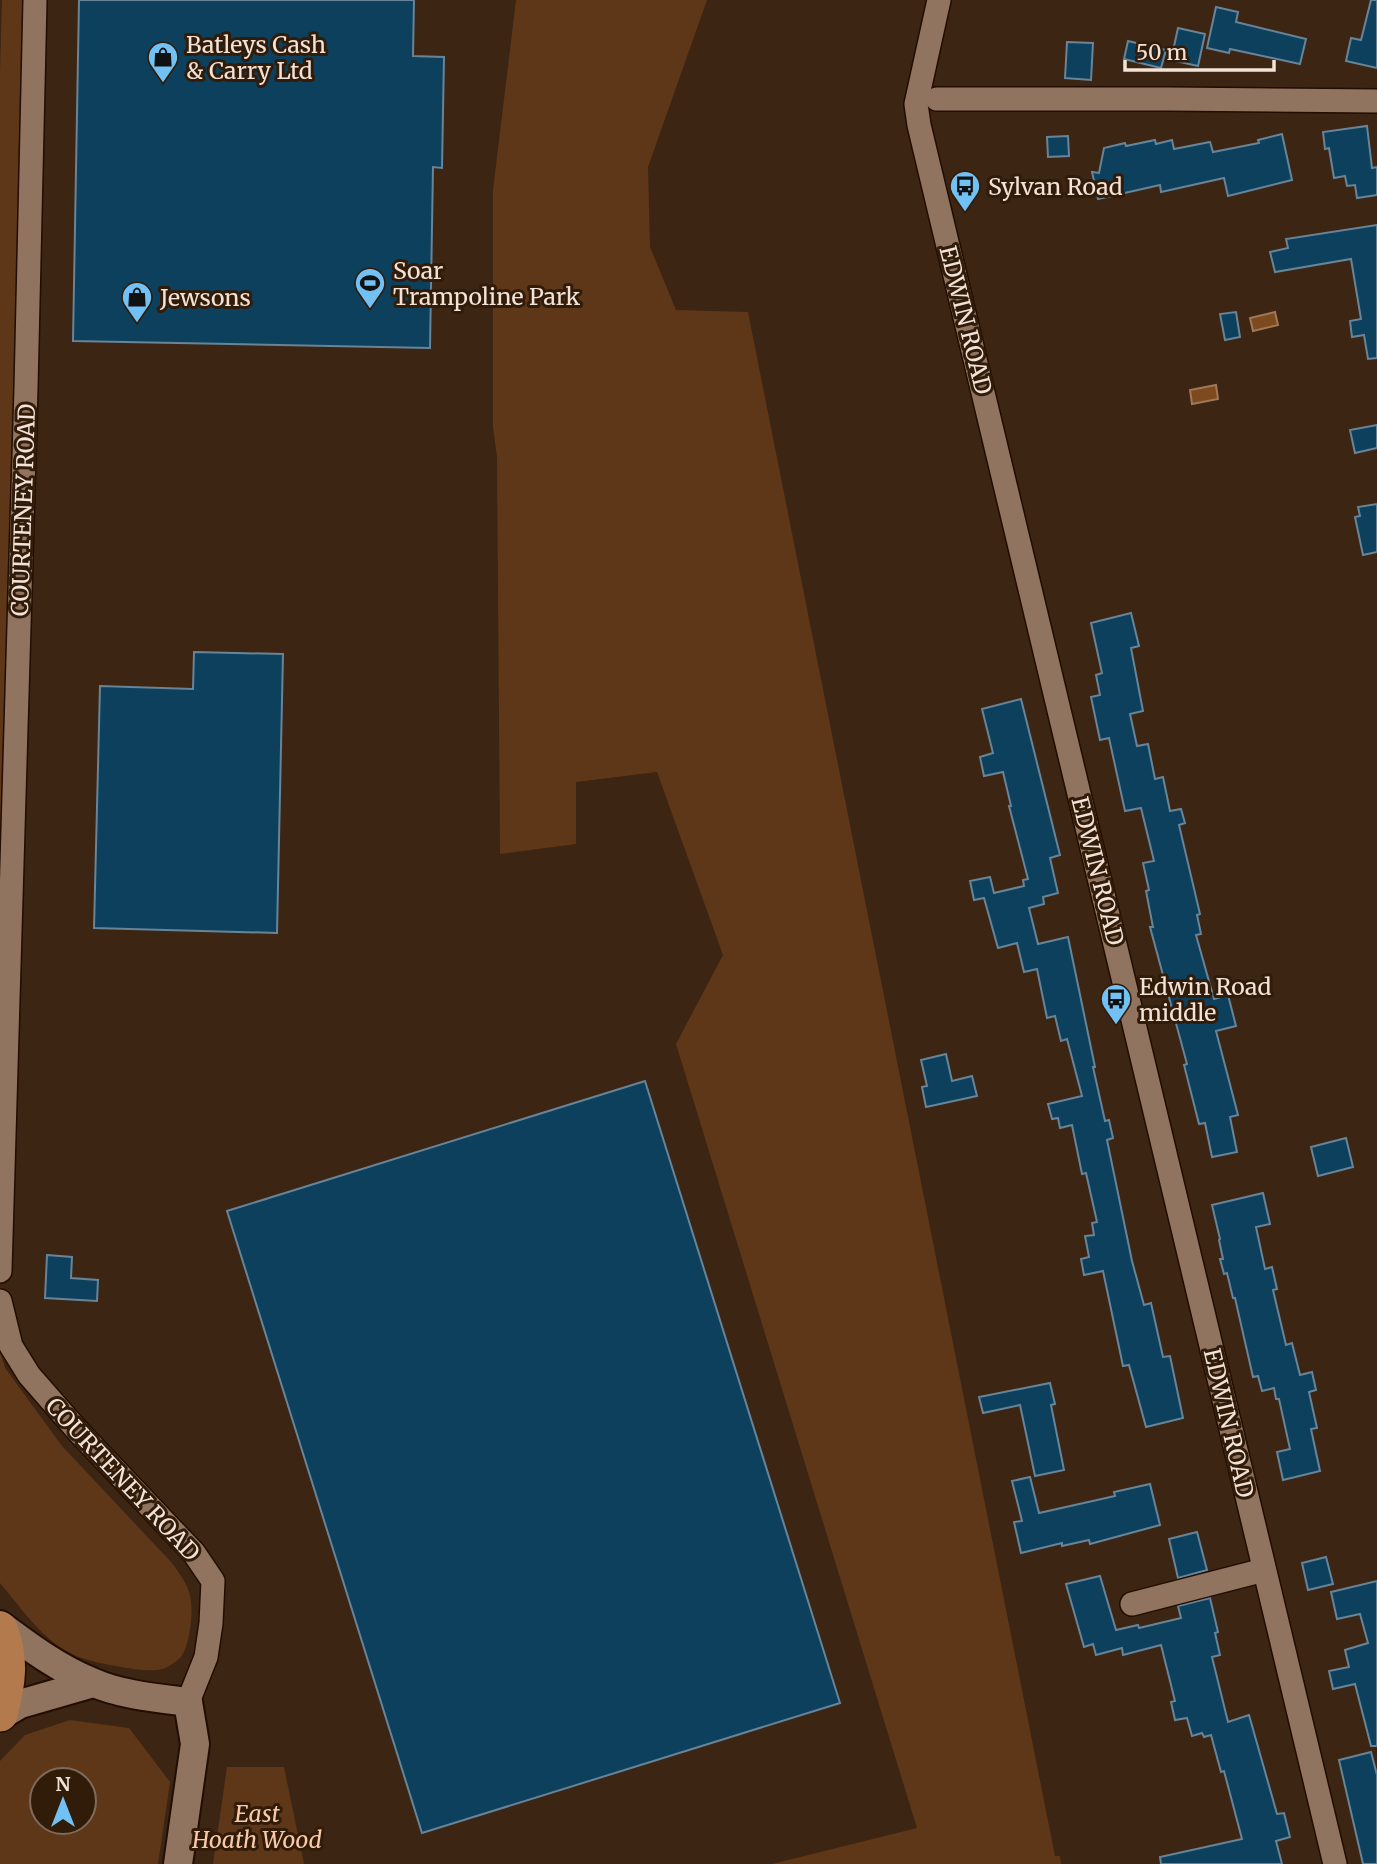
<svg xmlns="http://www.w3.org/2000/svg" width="1377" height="1864" viewBox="0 0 1377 1864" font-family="Merriweather,serif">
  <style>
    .green { fill: #5e3718; fill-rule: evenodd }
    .water { fill: #7d4a20; stroke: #a07857; stroke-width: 2 }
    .building { fill: #0d405d; stroke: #678498; stroke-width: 2 }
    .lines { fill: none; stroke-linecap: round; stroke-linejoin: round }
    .minor-casing { stroke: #220d00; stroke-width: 26 }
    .tertiary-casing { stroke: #220d00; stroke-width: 32 }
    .primary-casing { stroke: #220d00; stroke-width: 38 }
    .minor { stroke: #907460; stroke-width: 23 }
    .tertiary { stroke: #907460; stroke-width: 28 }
    .primary { stroke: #b37a4d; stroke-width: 35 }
    .labels { text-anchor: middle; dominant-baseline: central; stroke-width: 6; stroke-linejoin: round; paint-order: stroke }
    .poi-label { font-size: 23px; fill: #f2e2d7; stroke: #311b09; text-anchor: start }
    .street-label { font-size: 23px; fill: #f2e2d7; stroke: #311b09 }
    .park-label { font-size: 23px; font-style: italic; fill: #facaa8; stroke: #311b09 }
  </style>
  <rect width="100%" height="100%" fill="#3c2513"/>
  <!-- green -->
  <g class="green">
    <path d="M 2,0 L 28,0 L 0,952 L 0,72 Z"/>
    <path d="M 516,0 L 707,0 L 648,167 L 650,247 L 676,310 L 748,312 L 1055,1856 L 1060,1856 L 1061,1864 L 772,1864 L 917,1828 L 676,1044 L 723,955 L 657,772 L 576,782 L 576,844 L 500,854 L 497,457 L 493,427 L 493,190 Z"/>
    <path d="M 0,1350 L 5,1368 L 62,1446 L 172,1563 C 179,1573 188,1584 190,1596 C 194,1610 190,1647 180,1658 C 176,1662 167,1668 162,1669 C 148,1674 97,1663 82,1658 C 47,1647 23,1610 0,1583 Z"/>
    <path d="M 70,1720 L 129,1728 L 170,1782 L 158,1864 L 0,1864 L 0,1761 L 25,1735 ZM 42,1780 L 84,1780 L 84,1822 L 42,1822 Z"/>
    <path d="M 227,1767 L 284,1767 L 304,1864 L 213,1864 Z"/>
  </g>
  <!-- water -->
  <g class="water">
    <path d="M 1275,312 L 1278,325 L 1253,331 L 1250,318 Z"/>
    <path d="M 1216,385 L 1218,399 L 1192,404 L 1190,390 Z"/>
  </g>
  <!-- building -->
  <g class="building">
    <path d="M 79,0 L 414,0 L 413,56 L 444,57 L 442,168 L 433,167 L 430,348 L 73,341 Z"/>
    <path d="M 1371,0 L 1377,0 L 1377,68 L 1346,61 L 1351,38 L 1361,40 Z"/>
    <path d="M 1216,7 L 1238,12 L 1236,22 L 1306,39 L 1300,64 L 1230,49 L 1229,53 L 1207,48 Z"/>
    <path d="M 1178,28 L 1205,34 L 1198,66 L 1171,60 Z"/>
    <path d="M 1128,41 L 1166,50 L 1161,68 L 1124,59 Z"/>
    <path d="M 1067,42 L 1093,43 L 1091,80 L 1065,78 Z"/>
    <path d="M 1367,126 L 1372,168 L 1377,167 L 1377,195 L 1357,198 L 1355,185 L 1347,186 L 1345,176 L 1334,178 L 1329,148 L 1325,149 L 1323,132 Z"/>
    <path d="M 1282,134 L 1292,180 L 1228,196 L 1224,178 L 1161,192 L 1160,185 L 1098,199 L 1092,172 L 1099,173 L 1104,148 L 1125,143 L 1126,146 L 1155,140 L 1156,144 L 1172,140 L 1174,149 L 1210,142 L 1213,152 L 1259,143 L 1258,140 Z"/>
    <path d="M 1068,136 L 1069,156 L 1048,157 L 1047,137 Z"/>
    <path d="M 1377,225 L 1377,358 L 1368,359 L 1364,335 L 1352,337 L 1350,321 L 1361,319 L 1351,259 L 1275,272 L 1270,252 L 1288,248 L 1286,239 Z"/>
    <path d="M 1236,312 L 1240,337 L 1225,340 L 1220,314 Z"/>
    <path d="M 1377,425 L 1377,448 L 1355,453 L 1350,430 Z"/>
    <path d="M 1377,504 L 1377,552 L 1363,555 L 1355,517 L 1360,516 L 1358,507 Z"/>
    <path d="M 1131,613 L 1139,646 L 1131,648 L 1143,711 L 1130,714 L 1137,746 L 1148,744 L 1155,779 L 1163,777 L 1170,811 L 1181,809 L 1185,823 L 1179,825 L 1200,914 L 1197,915 L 1201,934 L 1196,935 L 1214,999 L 1228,995 L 1236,1026 L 1216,1031 L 1238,1115 L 1230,1117 L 1237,1152 L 1212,1157 L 1205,1123 L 1199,1124 L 1184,1065 L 1187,1064 L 1150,927 L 1153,927 L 1146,891 L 1149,890 L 1143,863 L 1154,861 L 1141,808 L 1125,811 L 1109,738 L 1100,740 L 1091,697 L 1100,695 L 1096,675 L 1102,673 L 1091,623 Z"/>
    <path d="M 194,652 L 283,654 L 277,933 L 94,928 L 100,686 L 193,689 Z"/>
    <path d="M 1021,699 L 1060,855 L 1050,858 L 1058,893 L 1043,897 L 1044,904 L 1029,908 L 1038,944 L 1068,937 L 1095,1067 L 1093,1067 L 1105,1121 L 1109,1120 L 1113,1138 L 1107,1140 L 1132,1261 L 1144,1305 L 1151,1303 L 1163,1357 L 1170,1356 L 1183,1418 L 1146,1427 L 1129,1365 L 1123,1366 L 1103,1271 L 1084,1275 L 1081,1259 L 1089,1257 L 1085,1236 L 1094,1235 L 1092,1223 L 1097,1222 L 1086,1173 L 1082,1174 L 1072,1125 L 1060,1128 L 1058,1118 L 1052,1119 L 1048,1104 L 1082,1096 L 1067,1039 L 1061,1041 L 1055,1016 L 1047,1018 L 1037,969 L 1024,972 L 1017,943 L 998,948 L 984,898 L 974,900 L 970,881 L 990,877 L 994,893 L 1024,886 L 1023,880 L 1028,879 L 1009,806 L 1011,806 L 1003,772 L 984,776 L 980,757 L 993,753 L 982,709 Z"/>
    <path d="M 946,1054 L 952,1081 L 972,1076 L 977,1096 L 926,1107 L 922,1087 L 927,1086 L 921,1060 Z"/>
    <path d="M 645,1081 L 840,1703 L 422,1833 L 227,1211 Z"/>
    <path d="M 1346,1138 L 1353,1167 L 1318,1176 L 1311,1147 Z"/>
    <path d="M 1263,1193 L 1270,1224 L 1256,1227 L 1265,1269 L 1272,1267 L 1277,1289 L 1273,1290 L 1286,1345 L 1292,1343 L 1300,1375 L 1312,1372 L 1316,1390 L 1309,1392 L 1317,1428 L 1311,1429 L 1320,1471 L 1283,1480 L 1277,1452 L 1290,1449 L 1279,1399 L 1276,1399 L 1274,1388 L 1262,1391 L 1258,1376 L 1253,1377 L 1235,1298 L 1233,1298 L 1227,1273 L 1224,1274 L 1220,1259 L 1223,1259 L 1219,1240 L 1220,1239 L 1212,1205 Z"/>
    <path d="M 47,1255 L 72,1257 L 71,1278 L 98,1280 L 97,1301 L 45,1298 Z"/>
    <path d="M 1050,1383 L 1055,1404 L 1051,1405 L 1064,1470 L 1035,1476 L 1020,1405 L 983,1413 L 979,1397 Z"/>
    <path d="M 1030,1477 L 1039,1513 L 1115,1496 L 1114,1492 L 1150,1484 L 1160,1525 L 1090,1544 L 1089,1540 L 1062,1546 L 1062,1543 L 1021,1553 L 1014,1522 L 1022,1521 L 1012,1481 Z"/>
    <path d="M 1197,1532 L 1207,1570 L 1178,1578 L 1169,1539 Z"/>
    <path d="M 1326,1557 L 1333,1584 L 1308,1590 L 1302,1563 Z"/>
    <path d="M 1100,1576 L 1116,1630 L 1138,1625 L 1139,1628 L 1181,1618 L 1178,1606 L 1210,1598 L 1218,1632 L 1215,1633 L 1220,1655 L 1212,1657 L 1228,1722 L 1249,1715 L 1277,1814 L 1284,1813 L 1290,1837 L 1276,1841 L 1282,1864 L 1161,1864 L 1160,1857 L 1242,1839 L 1224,1771 L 1221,1772 L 1211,1735 L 1204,1737 L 1202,1733 L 1192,1736 L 1187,1718 L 1175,1720 L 1171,1702 L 1175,1701 L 1161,1645 L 1123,1655 L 1122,1648 L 1096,1655 L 1093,1644 L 1084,1647 L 1066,1584 Z"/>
    <path d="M 1377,1581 L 1377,1746 L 1371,1746 L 1355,1684 L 1333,1689 L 1329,1671 L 1349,1667 L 1345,1650 L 1368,1643 L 1360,1614 L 1337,1619 L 1331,1592 Z"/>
    <path d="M 1371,1752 L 1377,1775 L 1377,1864 L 1363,1864 L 1339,1760 Z"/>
  </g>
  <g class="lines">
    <!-- minor casing -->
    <g class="minor-casing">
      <g id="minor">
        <path d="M 939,0 L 916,104 L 919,125 L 1335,1864"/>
        <path d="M 937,99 L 1169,99 L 1377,101"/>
        <path d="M 0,1271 L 26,388 L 35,0"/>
        <path d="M 0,1301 L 11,1346 L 29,1375 L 77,1430 L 194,1553 L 213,1581 L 211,1623 L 206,1657 L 188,1702"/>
        <path d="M 1132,1604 L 1264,1570"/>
      </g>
    </g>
    <!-- tertiary casing -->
    <g class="tertiary-casing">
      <g id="tertiary">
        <path d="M 0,1625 C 28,1646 59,1669 92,1682 C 121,1695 156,1698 188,1702 L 195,1744 L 178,1864"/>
        <path d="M 0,1716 L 20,1704 L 93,1683"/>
      </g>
    </g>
    <!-- primary casing -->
    <g class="primary-casing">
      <path id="primary" d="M 0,1629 C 12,1659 8,1684 0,1714"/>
    </g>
    <!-- minor -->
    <use href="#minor" class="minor"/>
    <!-- tertiary -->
    <use href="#tertiary" class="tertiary"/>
    <!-- primary -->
    <use href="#primary" class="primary"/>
  </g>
  <!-- icons -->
  <defs>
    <g id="shop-pin" transform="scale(1.575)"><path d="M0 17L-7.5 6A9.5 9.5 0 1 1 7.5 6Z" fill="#72c1f5" stroke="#311b09"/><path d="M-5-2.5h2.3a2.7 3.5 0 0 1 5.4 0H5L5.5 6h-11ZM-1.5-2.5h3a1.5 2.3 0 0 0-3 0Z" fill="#111"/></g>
    <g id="bus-pin" transform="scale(1.575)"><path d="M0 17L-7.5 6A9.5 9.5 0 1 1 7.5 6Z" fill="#72c1f5" stroke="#311b09"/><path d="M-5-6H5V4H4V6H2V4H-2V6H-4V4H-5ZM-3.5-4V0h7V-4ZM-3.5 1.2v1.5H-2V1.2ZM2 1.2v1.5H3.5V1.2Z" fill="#111"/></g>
    <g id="stadium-pin" transform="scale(1.575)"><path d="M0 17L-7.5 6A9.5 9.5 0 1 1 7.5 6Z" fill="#72c1f5" stroke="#311b09"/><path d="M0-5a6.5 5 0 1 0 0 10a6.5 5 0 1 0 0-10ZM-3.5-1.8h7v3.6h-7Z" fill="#111"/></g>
  </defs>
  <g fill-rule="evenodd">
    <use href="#shop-pin" x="163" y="57"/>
    <use href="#bus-pin" x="965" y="186"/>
    <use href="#stadium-pin" x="370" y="283"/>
    <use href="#shop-pin" x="137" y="297"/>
    <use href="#bus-pin" x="1116" y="999"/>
  </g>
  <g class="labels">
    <!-- poi labels -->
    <g class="poi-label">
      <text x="186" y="44">Batleys Cash<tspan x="186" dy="26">&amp; Carry Ltd</tspan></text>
      <text x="988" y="186">Sylvan Road</text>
      <text x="393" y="270">Soar<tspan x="393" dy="26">Trampoline Park</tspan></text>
      <text x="160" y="297">Jewsons</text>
      <text x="1139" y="986">Edwin Road<tspan x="1139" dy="26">middle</tspan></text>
    </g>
    <!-- street labels -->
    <g class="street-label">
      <text transform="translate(966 320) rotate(76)">EDWIN ROAD</text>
      <text transform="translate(23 510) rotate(-88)">COURTENEY ROAD</text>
      <text transform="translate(1098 871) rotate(76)">EDWIN ROAD</text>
      <text transform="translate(1229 1423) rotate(77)">EDWIN ROAD</text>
      <text transform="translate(123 1479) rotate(47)">COURTENEY ROAD</text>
    </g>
    <!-- park labels -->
    <g class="park-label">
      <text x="257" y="1813">East<tspan x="257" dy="26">Hoath Wood</tspan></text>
    </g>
  </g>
  <!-- north arrow -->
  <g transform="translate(63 1801)"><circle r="33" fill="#311b09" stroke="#7e6b5b" stroke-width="2"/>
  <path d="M0-5L12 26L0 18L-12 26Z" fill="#72c1f5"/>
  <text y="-10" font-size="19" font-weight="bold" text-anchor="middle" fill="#f2e2d7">N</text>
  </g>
  <!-- scale -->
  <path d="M1125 60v10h149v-10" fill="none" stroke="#f2e2d7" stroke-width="3.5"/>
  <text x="1136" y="60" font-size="21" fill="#f2e2d7" stroke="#311b09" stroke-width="5" paint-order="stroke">50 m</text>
</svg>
